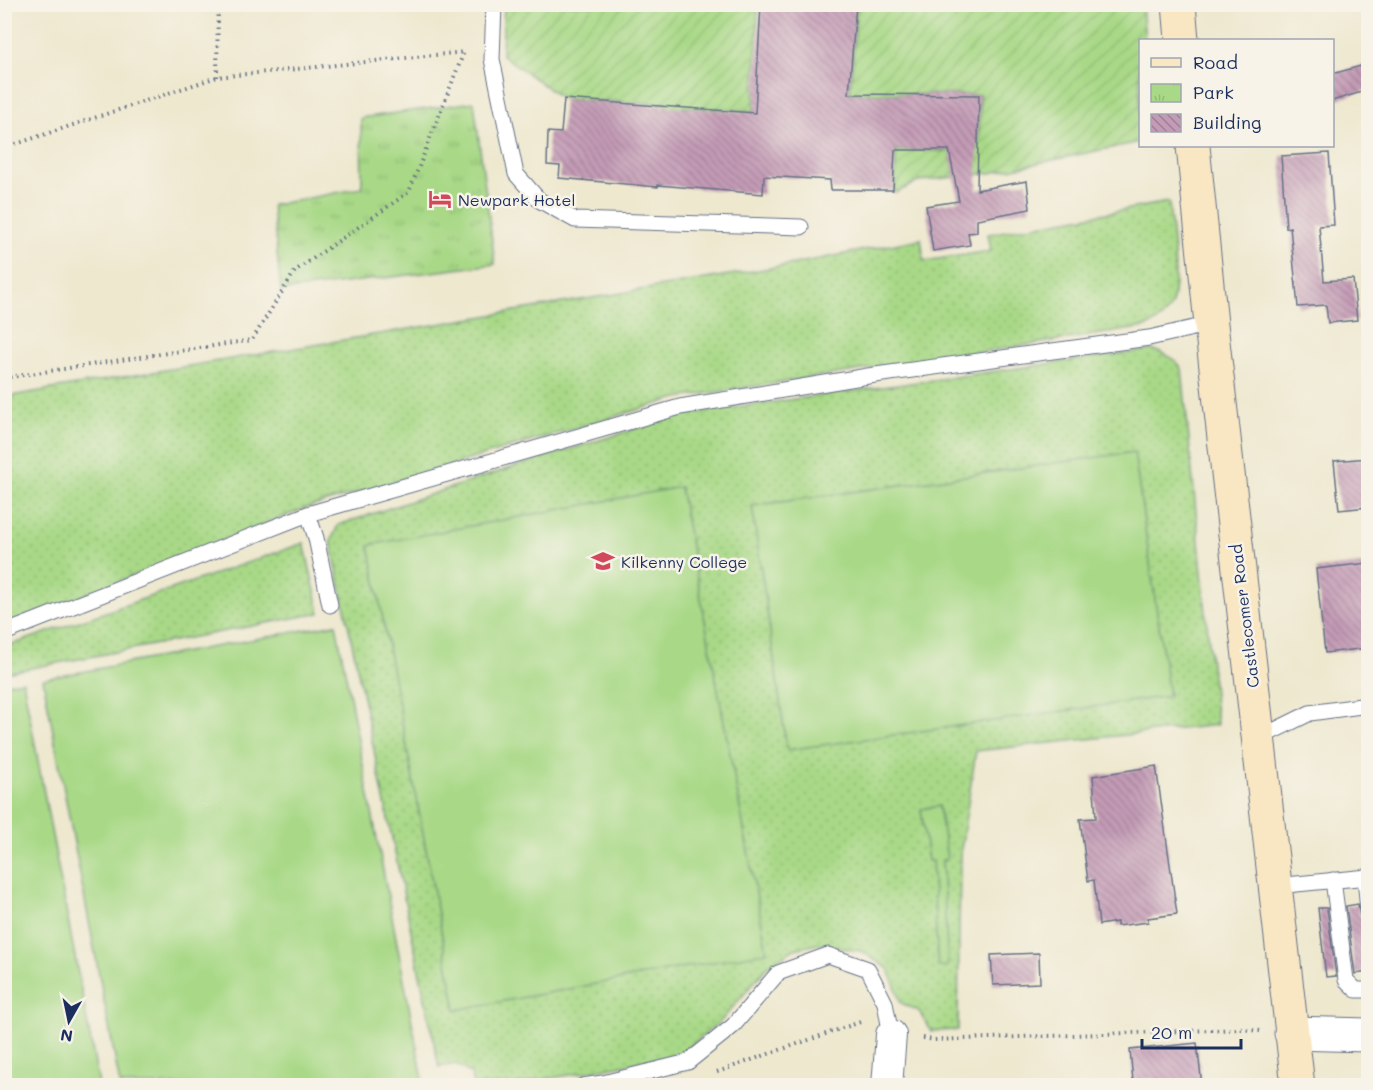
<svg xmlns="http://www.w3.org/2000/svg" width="1373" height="1090" viewBox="0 0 1373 1090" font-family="Mali,sans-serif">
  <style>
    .grass { fill: url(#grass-dots); stroke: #628472; stroke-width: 1.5 }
    .park { fill: url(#park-tufts); stroke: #628472; stroke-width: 1.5 }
    .garden { fill: url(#garden-furrows); stroke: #628472; stroke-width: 1.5 }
    .pitch { fill: #a9d987; stroke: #628472; stroke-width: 1.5 }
    .building { fill: url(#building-back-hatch) }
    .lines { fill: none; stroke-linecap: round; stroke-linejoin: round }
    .service-casing { stroke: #657086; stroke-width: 17 }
    .minor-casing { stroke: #657086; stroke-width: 32 }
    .tertiary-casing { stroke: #657086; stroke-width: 35 }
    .secondary-casing { stroke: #657086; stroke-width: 35 }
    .path { stroke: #657086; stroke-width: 4; stroke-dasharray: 1.5 4.5; stroke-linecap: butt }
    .service { stroke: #fff; stroke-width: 15 }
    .minor { stroke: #fff; stroke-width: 30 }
    .tertiary { stroke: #fff; stroke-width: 33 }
    .secondary { stroke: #f9e7c3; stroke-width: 33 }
    .labels { text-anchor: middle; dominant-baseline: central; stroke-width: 5; stroke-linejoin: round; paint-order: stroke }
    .poi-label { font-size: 16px; fill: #1b2f5e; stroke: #f7f3e8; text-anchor: start }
    .street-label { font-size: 16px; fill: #1b2f5e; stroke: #f7f3e8 }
  </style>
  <defs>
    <pattern id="grass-dots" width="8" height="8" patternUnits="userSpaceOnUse" patternTransform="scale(1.5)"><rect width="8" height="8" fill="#a9d987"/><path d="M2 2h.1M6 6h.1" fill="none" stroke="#91bb77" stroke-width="1.8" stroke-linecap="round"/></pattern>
    <pattern id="park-tufts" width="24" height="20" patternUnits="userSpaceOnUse" patternTransform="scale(1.5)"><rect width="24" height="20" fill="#a9d987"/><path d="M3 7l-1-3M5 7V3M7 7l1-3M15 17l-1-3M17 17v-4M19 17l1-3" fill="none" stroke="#91bb77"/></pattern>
    <pattern id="garden-furrows" width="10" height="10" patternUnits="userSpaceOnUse" patternTransform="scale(1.5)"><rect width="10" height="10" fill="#a9d987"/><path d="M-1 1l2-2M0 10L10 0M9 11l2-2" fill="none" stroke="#91bb77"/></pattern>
    <pattern id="building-back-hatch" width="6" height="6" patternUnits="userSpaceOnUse" patternTransform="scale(1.5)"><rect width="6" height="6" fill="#c49bb6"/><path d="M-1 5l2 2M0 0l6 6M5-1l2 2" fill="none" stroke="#9e7f97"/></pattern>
  </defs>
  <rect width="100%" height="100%" fill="#f7f3e8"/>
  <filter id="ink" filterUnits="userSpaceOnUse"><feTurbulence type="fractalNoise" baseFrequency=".0167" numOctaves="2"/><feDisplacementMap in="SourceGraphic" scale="12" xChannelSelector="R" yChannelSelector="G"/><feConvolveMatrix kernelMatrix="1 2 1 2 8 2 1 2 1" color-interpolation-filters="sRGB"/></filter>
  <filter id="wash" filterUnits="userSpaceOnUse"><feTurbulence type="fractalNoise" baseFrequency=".008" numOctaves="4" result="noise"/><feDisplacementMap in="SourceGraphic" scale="24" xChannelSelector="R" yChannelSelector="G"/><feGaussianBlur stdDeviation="1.35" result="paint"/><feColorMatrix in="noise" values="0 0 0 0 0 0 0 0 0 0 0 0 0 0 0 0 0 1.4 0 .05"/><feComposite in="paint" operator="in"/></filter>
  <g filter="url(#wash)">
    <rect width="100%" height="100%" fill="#eee8cf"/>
    <!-- grass -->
    <g class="grass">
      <path d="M 1169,202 C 1171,229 1180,283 1171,306 C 1166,316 1156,323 1146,327 L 677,398 L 306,508 L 5,626 L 5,397 L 794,264 L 921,239 L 924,261 L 991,251 L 988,234 Z"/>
      <path d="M 1149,350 C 1163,351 1174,358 1182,369 L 1217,725 L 976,751 L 960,856 L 958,1030 L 931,1031 L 919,1011 L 901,1003 L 889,969 L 861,951 L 818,944 L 794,949 L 768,966 L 721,1021 L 679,1055 L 514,1085 L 473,1085 L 471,1074 L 456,1064 L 439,1067 L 331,541 L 338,525 L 529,462 L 680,415 Z"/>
      <path d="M 304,543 L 320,613 L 5,673 L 5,647 Z"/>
    </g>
    <!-- park -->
    <path class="park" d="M 474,102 L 495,264 L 281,291 L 272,205 L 362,188 L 361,118 Z"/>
    <!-- garden -->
    <g class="garden">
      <path d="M 504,5 L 758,5 L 754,111 L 683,107 L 681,136 L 664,135 L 666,104 L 563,99 L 502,55 Z"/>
      <path d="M 857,5 L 1142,5 L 1145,40 L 1140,40 L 1140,142 L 990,173 L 920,181 L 895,193 L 896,150 L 953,151 L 953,141 L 979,142 L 980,95 L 850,93 Z"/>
    </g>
    <!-- pitch -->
    <g class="pitch">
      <path d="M 1134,452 L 1169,696 L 787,750 L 752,506 Z"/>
      <path d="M 680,487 L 767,952 L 456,1010 L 369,545 Z"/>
      <path d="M 336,624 L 424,1085 L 120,1085 L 43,679 Z"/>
      <path d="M 23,681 L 99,1085 L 5,1085 L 4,684 Z"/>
      <path d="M 939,806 L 947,859 L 942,860 L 948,966 L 938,967 L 932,861 L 928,861 L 921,809 Z"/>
    </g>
    <g id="blocks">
      <!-- building -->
      <g class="building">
        <path d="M 761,4 L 856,4 L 849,94 L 979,95 L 977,190 L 1027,181 L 1030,209 L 977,219 L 977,232 L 968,233 L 970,245 L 933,251 L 926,206 L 959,201 L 949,150 L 895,150 L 893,190 L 831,190 L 830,180 L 764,176 L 763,194 L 658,185 L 658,187 L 559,178 L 560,166 L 547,165 L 548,132 L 561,133 L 564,99 L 755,113 Z"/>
        <path d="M 1368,64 L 1368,90 L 1332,101 L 1332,74 Z"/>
        <path d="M 1329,153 L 1334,225 L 1319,226 L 1324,281 L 1353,279 L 1357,320 L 1328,323 L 1326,305 L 1298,307 L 1290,227 L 1286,228 L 1281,156 Z"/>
        <path d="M 1368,458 L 1368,507 L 1339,510 L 1334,461 Z"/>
        <path d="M 1368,563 L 1368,648 L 1325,653 L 1316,569 Z"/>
        <path d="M 1156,766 L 1177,914 L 1148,918 L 1148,922 L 1117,926 L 1117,922 L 1099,925 L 1094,880 L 1088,881 L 1080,819 L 1096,818 L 1093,776 Z"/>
        <path d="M 1358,904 L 1360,916 L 1368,920 L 1368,972 L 1355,974 L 1346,906 Z"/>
        <path d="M 1318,908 L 1327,908 L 1336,976 L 1326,977 Z"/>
        <path d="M 1039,953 L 1040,983 L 993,985 L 991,955 Z"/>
        <path d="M 1197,1043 L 1202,1086 L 1153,1086 L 1153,1079 L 1133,1081 L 1130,1050 Z"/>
      </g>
    </g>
  </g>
  <g filter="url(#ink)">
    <use href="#blocks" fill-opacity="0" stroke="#657086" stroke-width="1.5"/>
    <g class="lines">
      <!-- service casing -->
      <g class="service-casing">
        <g id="service">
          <path d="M 494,4 L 492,59 L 516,174 L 539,200 L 575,220 L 801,227"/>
          <path d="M 308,514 L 316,538 L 330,605"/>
          <path d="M 4,633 L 308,514 L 680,407 L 868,376 L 1149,338 L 1211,324"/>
          <path d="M 1259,738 L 1310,713 L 1368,705"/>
          <path d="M 1365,877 L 1368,910"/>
          <path d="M 1333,880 L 1346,980 L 1356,990 L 1368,990"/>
          <path d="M 1276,886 L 1368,877"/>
          <path d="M 583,1086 L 603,1083 L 688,1062 L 733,1026 L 778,973 L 828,955 L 868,969 L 885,1003 L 891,1035"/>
        </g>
      </g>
      <!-- minor casing -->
      <g class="minor-casing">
        <path id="minor" d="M 887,1086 L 891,1035"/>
      </g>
      <!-- tertiary casing -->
      <g class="tertiary-casing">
        <path id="tertiary" d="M 1291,1033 L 1368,1035"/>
      </g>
      <!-- secondary casing -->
      <g class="secondary-casing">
        <g id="secondary">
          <path d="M 1179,4 L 1182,40"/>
          <path d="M 1193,146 L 1211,324 L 1298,1086"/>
        </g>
      </g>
      <!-- path -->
      <g class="path">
        <path d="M 217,77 L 218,4"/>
        <path d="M 4,148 L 217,77 L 465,52"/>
        <path d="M 4,378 L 252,340 L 295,271 L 409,192 L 464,52"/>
        <path d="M 923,1038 L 934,1040 L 1242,1029 L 1260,1031"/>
        <path d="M 717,1072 L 863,1021"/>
      </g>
      <!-- service -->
      <use href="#service" class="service"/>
      <!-- minor -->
      <use href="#minor" class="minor"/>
      <!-- tertiary -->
      <use href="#tertiary" class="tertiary"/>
      <!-- secondary -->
      <use href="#secondary" class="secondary"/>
    </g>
  </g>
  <!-- icons -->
  <defs>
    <g id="hotel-bare" transform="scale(1.8)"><path d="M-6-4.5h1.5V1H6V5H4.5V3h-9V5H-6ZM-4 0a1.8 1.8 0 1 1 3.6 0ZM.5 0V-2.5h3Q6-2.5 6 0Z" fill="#d1495b" stroke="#f7f3e8" stroke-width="2.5" paint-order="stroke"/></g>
    <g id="school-bare" transform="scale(1.8)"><path d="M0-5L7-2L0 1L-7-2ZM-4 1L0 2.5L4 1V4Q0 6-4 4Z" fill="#d1495b" stroke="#f7f3e8" stroke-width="2.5" paint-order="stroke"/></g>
  </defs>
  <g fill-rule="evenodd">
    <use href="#hotel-bare" x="440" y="199"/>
    <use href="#school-bare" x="603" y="561"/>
  </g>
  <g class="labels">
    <!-- poi labels -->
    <g class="poi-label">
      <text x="458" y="199">Newpark Hotel</text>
      <text x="621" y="561">Kilkenny College</text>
    </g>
    <!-- street labels -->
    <g class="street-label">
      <text transform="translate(1244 616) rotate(-97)">Castlecomer Road</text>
    </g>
  </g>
  <!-- margin -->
  <rect width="1373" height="1090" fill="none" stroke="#f7f3e8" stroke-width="24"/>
  <!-- legend -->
  <rect x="1139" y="39" width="195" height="108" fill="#f7f3e8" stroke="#9fa5b1" stroke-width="1.5"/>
  <rect x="1151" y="58" width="30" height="9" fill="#f9e7c3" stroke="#9fa5b1" stroke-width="1.5"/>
  <text x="1193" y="69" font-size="18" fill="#1b2f5e">Road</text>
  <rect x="1151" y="84" width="30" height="18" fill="url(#park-tufts)" stroke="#9fa5b1" stroke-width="1.5"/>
  <text x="1193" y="99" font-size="18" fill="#1b2f5e">Park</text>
  <rect x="1151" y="114" width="30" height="18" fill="url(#building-back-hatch)" stroke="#9fa5b1" stroke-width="1.5"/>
  <text x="1193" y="129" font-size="18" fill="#1b2f5e">Building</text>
  <!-- north arrow -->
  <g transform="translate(69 1021) rotate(189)" stroke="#f7f3e8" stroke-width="4.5" paint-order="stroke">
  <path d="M0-4.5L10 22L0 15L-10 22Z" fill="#1b2f5e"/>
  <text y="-9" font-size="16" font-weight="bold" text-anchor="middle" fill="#1b2f5e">N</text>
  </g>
  <!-- scale -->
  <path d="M1142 1039v9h99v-9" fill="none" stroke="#1b2f5e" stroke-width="3"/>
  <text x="1151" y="1039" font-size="18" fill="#1b2f5e" stroke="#f7f3e8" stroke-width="4.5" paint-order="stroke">20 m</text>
</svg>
